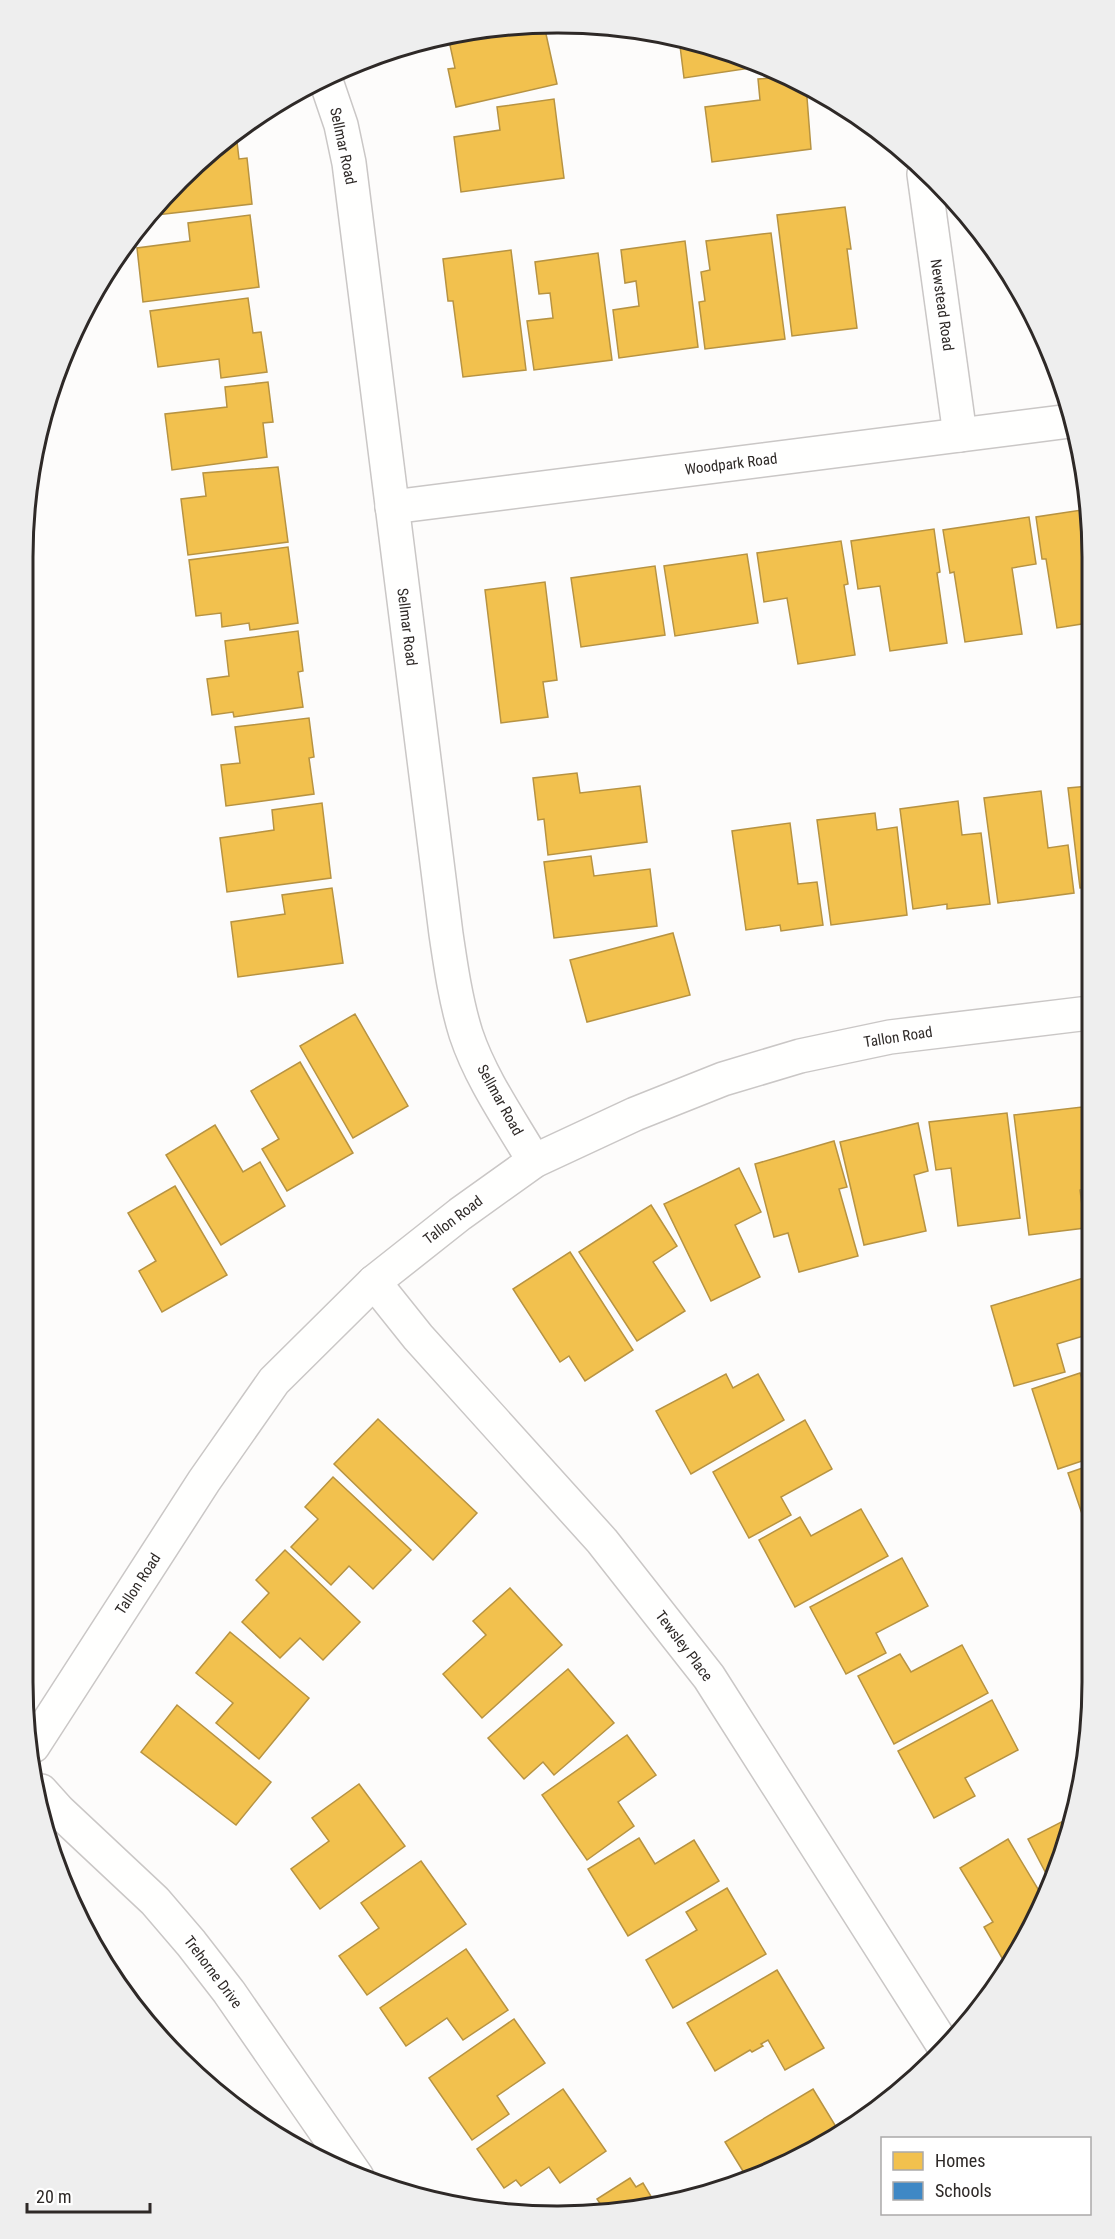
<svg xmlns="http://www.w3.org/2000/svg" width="1115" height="2239" viewBox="0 0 1115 2239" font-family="'Roboto Condensed',sans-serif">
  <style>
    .homes { fill: #f2c14e; stroke: #b79342; stroke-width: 1.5 }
    .schools { fill: #3f88c5; stroke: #3a6c96; stroke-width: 1.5 }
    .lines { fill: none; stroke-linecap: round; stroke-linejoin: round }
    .minor-casing { stroke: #cac7c6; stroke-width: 36 }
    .minor { stroke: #fffffe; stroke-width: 33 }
    .labels { text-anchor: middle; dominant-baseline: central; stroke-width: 6; stroke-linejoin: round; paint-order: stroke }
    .street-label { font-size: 15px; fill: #2e2927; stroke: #fff }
    .rim { fill: none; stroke: #2e2927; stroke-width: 3 }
  </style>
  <rect width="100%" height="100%" fill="#fdfcfb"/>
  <!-- homes -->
  <g class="homes">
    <path d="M 544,25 L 557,84 L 456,107 L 448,69 L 455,68 L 448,36 L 487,27 Z"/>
    <path d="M 679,38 L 696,41 L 764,66 L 684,78 Z"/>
    <path d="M 791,76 L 806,85 L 811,149 L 712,162 L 705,107 L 760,100 L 758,79 Z"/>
    <path d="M 554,99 L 564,178 L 461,192 L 454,137 L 500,130 L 497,107 Z"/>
    <path d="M 236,133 L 239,159 L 247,158 L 252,204 L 147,216 L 204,155 Z"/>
    <path d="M 845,207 L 851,249 L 847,249 L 857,328 L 792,336 L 777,215 Z"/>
    <path d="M 250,215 L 259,287 L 143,302 L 137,248 L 190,241 L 188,223 Z"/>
    <path d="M 771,233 L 785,339 L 705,349 L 699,302 L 705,301 L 701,272 L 710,270 L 706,241 Z"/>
    <path d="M 685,241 L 698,347 L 619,358 L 613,310 L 639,306 L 636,281 L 625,283 L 621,250 Z"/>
    <path d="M 511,250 L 526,370 L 463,377 L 453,301 L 448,301 L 443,259 Z"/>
    <path d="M 598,253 L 612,360 L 534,370 L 527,321 L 553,318 L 550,293 L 539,294 L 535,262 Z"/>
    <path d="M 248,298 L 253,333 L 261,332 L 267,372 L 221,378 L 219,359 L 158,367 L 150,311 Z"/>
    <path d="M 268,382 L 273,422 L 263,423 L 267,457 L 172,470 L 165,414 L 227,407 L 225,387 Z"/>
    <path d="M 278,467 L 288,542 L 188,555 L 181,499 L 206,496 L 203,473 Z"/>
    <path d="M 1088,509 L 1088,623 L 1057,628 L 1046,559 L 1042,559 L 1036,517 Z"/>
    <path d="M 1029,517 L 1036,564 L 1012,568 L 1022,634 L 965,642 L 954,572 L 950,573 L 943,530 Z"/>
    <path d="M 934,529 L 940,572 L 937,573 L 947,643 L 890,651 L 880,586 L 858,589 L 851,541 Z"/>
    <path d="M 841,541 L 848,584 L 844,585 L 855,655 L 798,664 L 787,598 L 764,602 L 757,553 Z"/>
    <path d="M 288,547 L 298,623 L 250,630 L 249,623 L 222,627 L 221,613 L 196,616 L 189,560 Z"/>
    <path d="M 747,554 L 758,623 L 675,636 L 664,566 Z"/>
    <path d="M 655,566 L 665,635 L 581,647 L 571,578 Z"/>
    <path d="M 545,582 L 557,680 L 543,682 L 548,717 L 501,723 L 485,590 Z"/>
    <path d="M 298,631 L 303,671 L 298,672 L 303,707 L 234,717 L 233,712 L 212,715 L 207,679 L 229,676 L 225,641 Z"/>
    <path d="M 309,718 L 314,757 L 309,758 L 314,794 L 226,806 L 221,765 L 240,763 L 235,727 Z"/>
    <path d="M 577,773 L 580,793 L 640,786 L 647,842 L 548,855 L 544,819 L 538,820 L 533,778 Z"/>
    <path d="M 1089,786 L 1089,887 L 1080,888 L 1068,788 Z"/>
    <path d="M 1041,791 L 1048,848 L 1068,845 L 1074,893 L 998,903 L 984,798 Z"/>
    <path d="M 958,801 L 962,835 L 981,833 L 990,904 L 947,909 L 947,904 L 913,909 L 900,809 Z"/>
    <path d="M 322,803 L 331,878 L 227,892 L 220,838 L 274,830 L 272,810 Z"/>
    <path d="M 875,813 L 877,830 L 897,827 L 907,915 L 831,925 L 817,820 Z"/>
    <path d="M 790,823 L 798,884 L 817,882 L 823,925 L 781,931 L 780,925 L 746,930 L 732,831 Z"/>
    <path d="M 591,856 L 594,876 L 650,869 L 657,926 L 554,938 L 544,862 Z"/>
    <path d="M 332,888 L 343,963 L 238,977 L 231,922 L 285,914 L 282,895 Z"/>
    <path d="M 673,933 L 690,995 L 587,1022 L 570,960 Z"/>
    <path d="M 355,1014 L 408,1106 L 353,1138 L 300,1046 Z"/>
    <path d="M 300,1062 L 353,1153 L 287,1191 L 262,1149 L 279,1139 L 251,1091 Z"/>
    <path d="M 1082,1107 L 1090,1173 L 1090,1188 L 1080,1190 L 1085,1228 L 1029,1235 L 1014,1115 Z"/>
    <path d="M 1007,1113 L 1020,1218 L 958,1226 L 951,1168 L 936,1170 L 929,1122 Z"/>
    <path d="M 918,1123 L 928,1171 L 914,1175 L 926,1231 L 864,1245 L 840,1142 Z"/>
    <path d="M 215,1125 L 243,1172 L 260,1162 L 285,1206 L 221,1245 L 166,1155 Z"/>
    <path d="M 834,1141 L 847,1187 L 839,1189 L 858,1256 L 799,1272 L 788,1233 L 774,1237 L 755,1164 Z"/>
    <path d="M 739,1168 L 761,1212 L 735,1225 L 760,1277 L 711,1301 L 664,1204 Z"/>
    <path d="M 175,1186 L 227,1275 L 162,1312 L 139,1271 L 156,1261 L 128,1213 Z"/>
    <path d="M 651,1205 L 677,1246 L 653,1262 L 685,1311 L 637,1341 L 579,1252 Z"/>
    <path d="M 570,1252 L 633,1350 L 585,1381 L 569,1356 L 560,1362 L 513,1289 Z"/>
    <path d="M 1090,1276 L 1090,1334 L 1057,1344 L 1065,1372 L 1014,1386 L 991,1306 Z"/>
    <path d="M 1080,1373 L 1090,1401 L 1091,1458 L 1058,1469 L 1032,1389 Z"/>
    <path d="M 726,1374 L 733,1388 L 758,1374 L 784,1420 L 691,1474 L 656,1411 Z"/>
    <path d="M 378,1419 L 477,1513 L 433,1560 L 334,1464 Z"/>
    <path d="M 805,1420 L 832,1469 L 781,1497 L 791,1515 L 749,1538 L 713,1472 Z"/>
    <path d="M 1091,1465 L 1091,1540 L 1068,1473 Z"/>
    <path d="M 333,1477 L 411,1550 L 373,1589 L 349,1566 L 331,1585 L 291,1547 L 318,1519 L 305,1507 Z"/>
    <path d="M 861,1509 L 888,1556 L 795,1607 L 759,1540 L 800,1517 L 811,1536 Z"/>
    <path d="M 285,1550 L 360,1622 L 323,1660 L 300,1638 L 280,1658 L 242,1622 L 269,1593 L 256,1580 Z"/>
    <path d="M 902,1558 L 928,1606 L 876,1633 L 886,1653 L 846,1674 L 810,1607 Z"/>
    <path d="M 510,1588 L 562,1645 L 482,1718 L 443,1674 L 486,1635 L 473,1621 Z"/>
    <path d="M 230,1632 L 309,1698 L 259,1759 L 216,1723 L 233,1703 L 196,1673 Z"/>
    <path d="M 962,1645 L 988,1693 L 894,1744 L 858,1676 L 900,1654 L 911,1672 Z"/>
    <path d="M 568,1669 L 614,1723 L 554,1775 L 543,1762 L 524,1779 L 488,1738 Z"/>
    <path d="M 992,1700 L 1018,1750 L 965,1778 L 975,1796 L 934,1818 L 898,1751 Z"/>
    <path d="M 177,1705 L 271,1782 L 236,1825 L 141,1752 Z"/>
    <path d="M 627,1735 L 656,1775 L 618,1802 L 634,1826 L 587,1860 L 542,1795 Z"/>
    <path d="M 359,1784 L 405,1846 L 320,1909 L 291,1869 L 329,1841 L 312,1818 Z"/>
    <path d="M 1075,1815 L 1074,1820 L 1051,1883 L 1028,1839 Z"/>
    <path d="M 639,1838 L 655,1864 L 694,1840 L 719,1881 L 628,1936 L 588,1869 Z"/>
    <path d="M 1008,1839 L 1044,1899 L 1037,1918 L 1005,1963 L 984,1927 L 993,1922 L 960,1868 Z"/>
    <path d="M 421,1861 L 466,1924 L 367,1995 L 339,1956 L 379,1928 L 361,1903 Z"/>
    <path d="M 727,1888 L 766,1954 L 673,2008 L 646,1960 L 697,1930 L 686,1912 Z"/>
    <path d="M 466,1949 L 508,2010 L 463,2040 L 447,2018 L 406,2046 L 380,2008 Z"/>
    <path d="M 777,1970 L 824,2048 L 785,2070 L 768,2040 L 761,2044 L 763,2046 L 752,2052 L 750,2050 L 715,2071 L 687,2023 Z"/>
    <path d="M 514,2019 L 545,2063 L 497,2096 L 509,2114 L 472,2140 L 429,2078 Z"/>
    <path d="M 563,2089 L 606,2151 L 560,2183 L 549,2167 L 521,2186 L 516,2180 L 504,2188 L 477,2149 Z"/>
    <path d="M 813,2089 L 838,2130 L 794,2161 L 746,2176 L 725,2142 Z"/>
    <path d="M 630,2178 L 636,2187 L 643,2183 L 655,2203 L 627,2212 L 605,2211 L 597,2199 Z"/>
  </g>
  <!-- schools -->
  <path class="schools" d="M 23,1320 L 26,1320 L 31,1452 L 23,1452 Z"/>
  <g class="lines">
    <!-- minor casing -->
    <g class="minor-casing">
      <g id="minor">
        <path d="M 325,78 L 341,125 L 349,163 L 446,934 C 451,968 456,1002 466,1034 C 481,1079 510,1120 534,1161"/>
        <path d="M 924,174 L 960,435"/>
        <path d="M 392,507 L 1070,421"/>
        <path d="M 374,1282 L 418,1337 L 602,1541 L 709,1677 L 945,2048"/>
        <path d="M 33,1746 L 204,1481 L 274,1381 L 374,1282 L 460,1214 L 534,1161 L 635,1114 L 723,1079 L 800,1056 L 890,1037 L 1089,1013"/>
        <path d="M 41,1791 L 59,1811 L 155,1901 L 191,1943 L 229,1992 L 357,2177"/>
      </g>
    </g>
    <!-- minor -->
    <use href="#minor" class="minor"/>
  </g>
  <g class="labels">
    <!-- street labels -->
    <g class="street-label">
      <text transform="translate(343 146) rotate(78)">Sellmar Road</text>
      <text transform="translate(942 305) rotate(82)">Newstead Road</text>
      <text transform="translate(731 464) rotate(-7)">Woodpark Road</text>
      <text transform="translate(407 627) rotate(83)">Sellmar Road</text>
      <text transform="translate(898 1037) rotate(-9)">Tallon Road</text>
      <text transform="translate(500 1100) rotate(61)">Sellmar Road</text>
      <text transform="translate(453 1220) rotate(-37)">Tallon Road</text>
      <text transform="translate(138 1584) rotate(-57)">Tallon Road</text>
      <text transform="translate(684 1646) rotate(53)">Tewsley Place</text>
      <text transform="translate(213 1972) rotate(53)">Trehorne Drive</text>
    </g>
  </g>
  <!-- crop -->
  <path d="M0 0H1115V2239H0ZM557 33H558A524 524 0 0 1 1082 557V1682A524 524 0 0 1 558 2206H557A524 524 0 0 1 33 1682V557A524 524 0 0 1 557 33Z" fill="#eee" fill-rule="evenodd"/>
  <path class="rim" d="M557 33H558A524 524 0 0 1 1082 557V1682A524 524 0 0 1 558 2206H557A524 524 0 0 1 33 1682V557A524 524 0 0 1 557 33Z"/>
  <!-- legend -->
  <rect x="881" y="2137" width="210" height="78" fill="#ffffff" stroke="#aba9a9" stroke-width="1.5"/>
  <rect x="893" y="2152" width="30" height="18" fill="#f2c14e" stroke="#aba9a9" stroke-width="1.5"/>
  <text x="935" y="2167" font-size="18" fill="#2e2927">Homes</text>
  <rect x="893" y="2182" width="30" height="18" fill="#3f88c5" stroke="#aba9a9" stroke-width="1.5"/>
  <text x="935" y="2197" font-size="18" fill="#2e2927">Schools</text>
  <!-- scale -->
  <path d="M27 2203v9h123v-9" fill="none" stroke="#2e2927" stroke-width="3"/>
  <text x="36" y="2203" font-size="18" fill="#2e2927" stroke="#ffffff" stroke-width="4.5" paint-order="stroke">20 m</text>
</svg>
